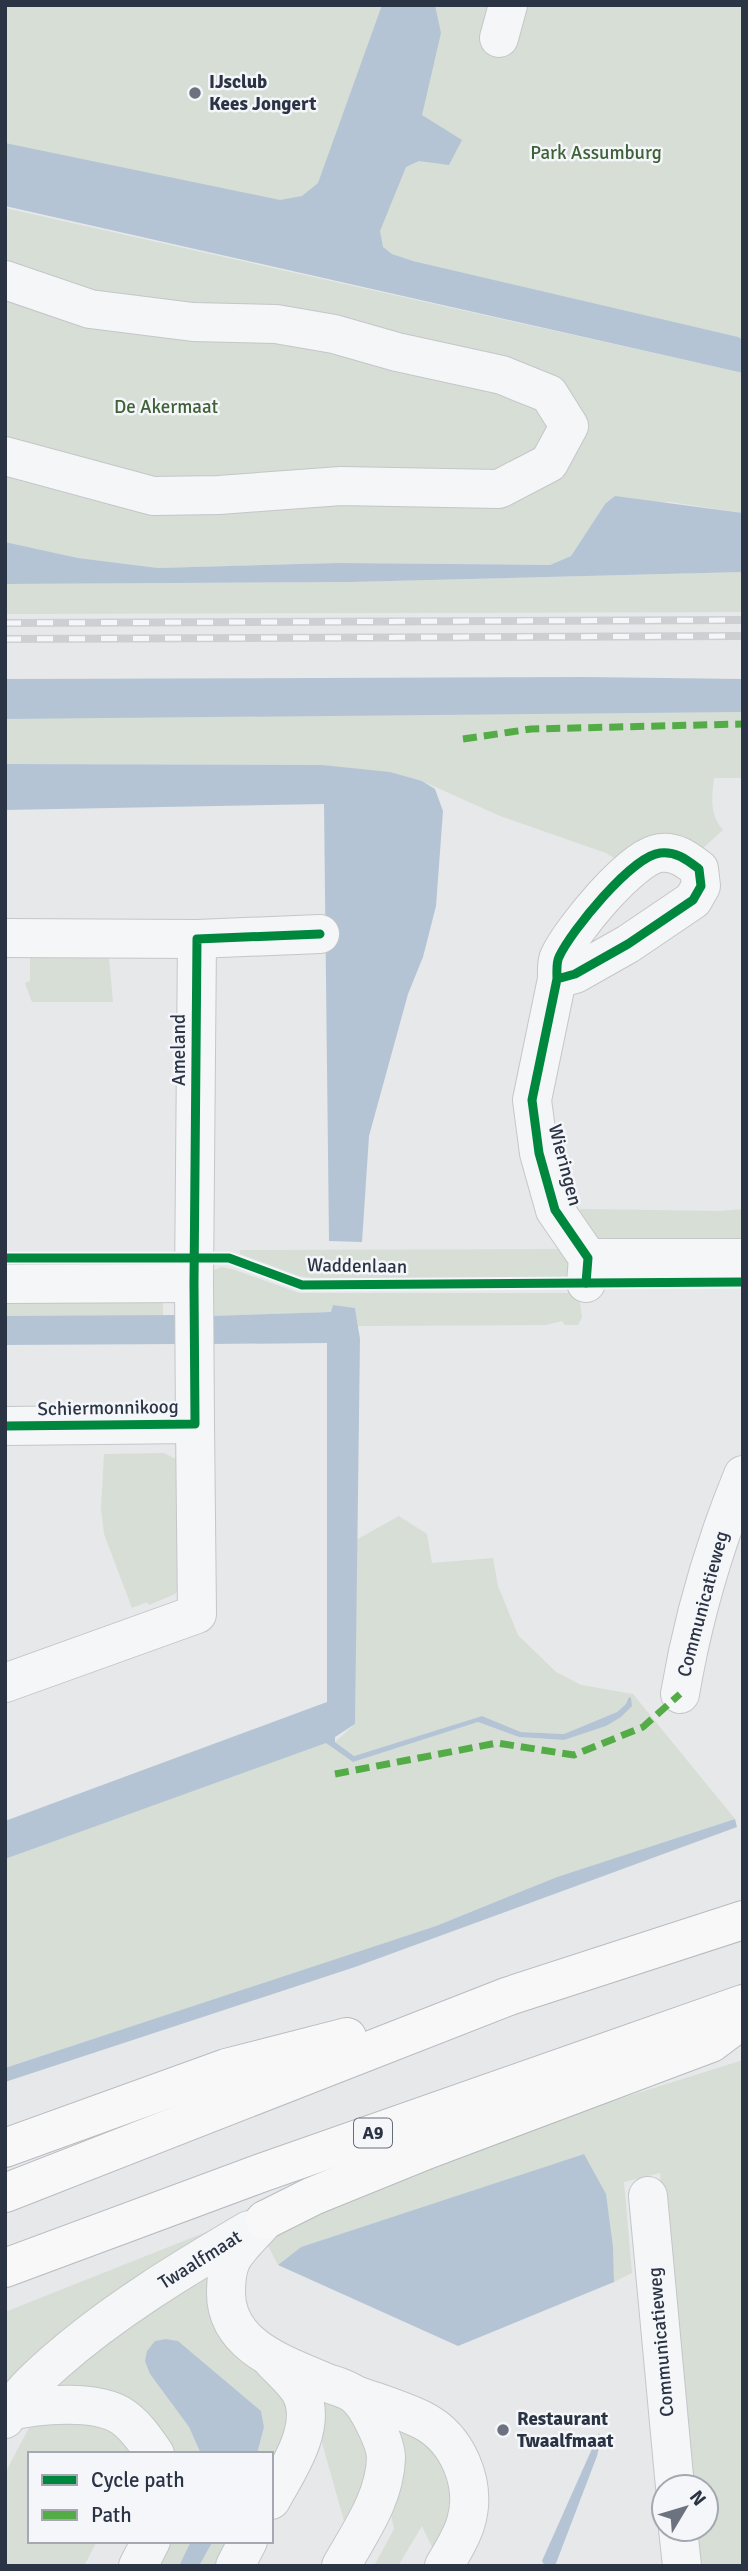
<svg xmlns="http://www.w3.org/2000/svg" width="748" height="2571" viewBox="0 0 748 2571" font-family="Signika,sans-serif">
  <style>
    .green { fill: #d6ded6 }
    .water { fill: #b4c4d5 }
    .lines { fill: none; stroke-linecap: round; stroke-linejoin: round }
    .minor-casing { stroke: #c4c6c8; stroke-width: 40 }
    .highway-casing { stroke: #b8bbbf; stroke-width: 40 }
    .minor { stroke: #f5f6f7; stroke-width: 38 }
    .highway { stroke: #f8f8f8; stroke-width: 38 }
    .rail-casing { stroke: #cecfd2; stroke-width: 8 }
    .rail { stroke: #f4f6f9; stroke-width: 5; stroke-dasharray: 16; stroke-linecap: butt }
    .quiet { stroke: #54ac47; stroke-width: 7; stroke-dasharray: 14 7; stroke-linecap: butt }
    .cycleway-casing { stroke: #f4f6f9; stroke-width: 13 }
    .cycleway { stroke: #00873e; stroke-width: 9 }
    .poi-dot { fill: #6c737f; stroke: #f4f6f9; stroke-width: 2.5 }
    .labels { text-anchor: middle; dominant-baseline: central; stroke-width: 5; stroke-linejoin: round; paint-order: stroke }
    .shield { fill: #f4f6f9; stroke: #676e7b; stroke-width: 2 }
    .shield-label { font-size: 18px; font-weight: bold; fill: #2b3445 }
    .poi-label { font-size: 19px; font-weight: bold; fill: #2b3445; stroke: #f4f6f9; text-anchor: start }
    .park-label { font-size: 19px; fill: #3f6138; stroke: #f4f6f9 }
    .street-label { font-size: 19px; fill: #2b3445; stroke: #f4f6f9 }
  </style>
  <rect width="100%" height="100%" fill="#e6e8ea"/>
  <!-- green -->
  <g class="green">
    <path d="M 5,5 L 743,5 L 743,340 L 413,261 L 392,254 L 383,247 L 5,182 Z"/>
    <path d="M 5,208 L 743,373 L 743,513 L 670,502 L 605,504 L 571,556 L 550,565 L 337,563 L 158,568 L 78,558 L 5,542 Z"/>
    <path d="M 743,572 L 743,612 L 5,614 L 5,584 L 351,582 Z"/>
    <path d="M 743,712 L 743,778 L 714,778 C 712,798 709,814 723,830 L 694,856 L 623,864 L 606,853 L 500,816 L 422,781 L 322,765 L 5,764 L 5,716 Z"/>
    <path d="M 108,948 L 113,1002 L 32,1002 L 25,983 L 30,981 L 30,951 Z"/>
    <path d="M 581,1209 L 719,1211 L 743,1209 L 743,1247 L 602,1247 L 572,1216 Z"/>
    <path d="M 567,1249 L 580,1278 L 312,1278 L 299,1276 L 240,1254 L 240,1250 Z"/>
    <path d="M 222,1267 L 235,1270 L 299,1293 L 571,1293 L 579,1297 L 582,1317 L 578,1325 L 565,1325 L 562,1321 L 546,1325 L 358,1326 L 355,1308 L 333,1305 L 332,1312 L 209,1316 L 207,1276 L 214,1270 Z"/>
    <path d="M 163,1295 L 163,1316 L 5,1316 L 5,1296 Z"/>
    <path d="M 164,1453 L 176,1459 L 180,1465 L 179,1588 L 175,1594 L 149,1605 L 147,1602 L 132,1608 L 104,1534 L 101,1509 L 104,1454 Z"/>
    <path d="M 399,1516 L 427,1534 L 432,1563 L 493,1558 L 498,1586 L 518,1635 L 556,1672 L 581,1685 L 633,1694 L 735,1819 L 557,1877 L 436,1926 L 5,2068 L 5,1859 L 326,1742 L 353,1762 L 478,1722 L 519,1737 L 564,1740 L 606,1726 L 626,1704 L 617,1712 L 564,1734 L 521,1732 L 482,1716 L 354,1756 L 335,1742 L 355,1724 L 356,1540 Z"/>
    <path d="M 743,2060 L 743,2566 L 693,2566 L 690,2529 L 706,2529 L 706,2487 L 686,2487 L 660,2173 L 624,2182 L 632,2273 L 614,2282 L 613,2247 L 584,2154 L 301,2247 L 278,2265 L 264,2238 L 485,2141 Z"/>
    <path d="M 259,2211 L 11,2381 L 5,2383 L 5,2312 Z"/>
    <path d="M 218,2259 L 286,2407 L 286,2434 L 271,2468 L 271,2454 L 257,2454 L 264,2427 L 261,2411 L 178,2341 L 166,2339 L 150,2374 L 189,2427 L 201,2454 L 171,2454 L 55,2388 L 51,2378 Z"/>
    <path d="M 320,2394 L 344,2405 L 371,2457 L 359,2496 L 344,2521 L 321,2439 Z"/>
    <path d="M 99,2419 L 137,2454 L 30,2454 L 30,2541 L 97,2541 L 84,2566 L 5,2566 L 5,2473 L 31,2424 Z"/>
    <path d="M 396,2423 L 426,2435 L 451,2481 L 451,2509 L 434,2551 L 422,2526 L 398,2566 L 374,2566 L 394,2529 L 389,2505 Z"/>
    <path d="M 166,2541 L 191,2541 L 179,2566 L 153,2566 Z"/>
    <path d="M 213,2541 L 233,2541 L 220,2566 L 199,2566 Z"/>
  </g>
  <!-- water -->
  <g class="water">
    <path d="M 382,5 L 435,5 L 441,33 L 422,115 L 462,140 L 449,165 L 419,161 L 406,167 L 380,231 L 383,247 L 392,254 L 413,261 L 738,337 L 743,340 L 743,373 L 5,206 L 5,143 L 280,200 L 302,196 L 318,183 Z"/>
    <path d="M 615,496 L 743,513 L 743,572 L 351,582 L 5,584 L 5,542 L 78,558 L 158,568 L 337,563 L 550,565 L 571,556 L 605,504 Z"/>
    <path d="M 586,677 L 743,679 L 743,712 L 5,719 L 5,679 Z"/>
    <path d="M 5,764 L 322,765 L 390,772 L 422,781 L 435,789 L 443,811 L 436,906 L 423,957 L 408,994 L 369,1136 L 362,1242 L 329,1241 L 324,804 L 5,810 Z"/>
    <path d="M 333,1305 L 355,1308 L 360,1339 L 355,1724 L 335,1737 L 335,1742 L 354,1756 L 482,1716 L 521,1732 L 564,1734 L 617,1712 L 626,1704 L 629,1697 L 631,1698 L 632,1706 L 621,1717 L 606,1726 L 564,1740 L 519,1737 L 478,1722 L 353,1762 L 326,1743 L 5,1859 L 5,1821 L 327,1702 L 327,1343 L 211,1344 L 209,1316 L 331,1312 Z"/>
    <path d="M 178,1315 L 178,1344 L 5,1345 L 5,1316 Z"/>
    <path d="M 735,1819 L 737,1827 L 355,1967 L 5,2082 L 5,2068 L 436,1926 L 557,1877 Z"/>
    <path d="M 584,2154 L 606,2194 L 613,2247 L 614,2282 L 458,2346 L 278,2265 L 301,2247 Z"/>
    <path d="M 166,2339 L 178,2341 L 261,2411 L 264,2427 L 257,2454 L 201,2454 L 189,2427 L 150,2374 L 145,2361 L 147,2351 L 155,2341 Z"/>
    <path d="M 599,2433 L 601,2439 L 597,2456 L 555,2566 L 545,2566 L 542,2561 Z"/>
    <path d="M 191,2541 L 213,2541 L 199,2566 L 179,2566 Z"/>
  </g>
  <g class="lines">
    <!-- minor casing -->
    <g class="minor-casing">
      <g id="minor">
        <path d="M 499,38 L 508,5"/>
        <path d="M 5,280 L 90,309 L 193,322 L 276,324 L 334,334 L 397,352 L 502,375 L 549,394 L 569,426 L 549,463 L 499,489 L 341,486 L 219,495 L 153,496 L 5,456"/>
        <path d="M 5,938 L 197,939"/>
        <path d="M 557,979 L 575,974 L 628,944 L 693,900 L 701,886 L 699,869 C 687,860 676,851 660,853 C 632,856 571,931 559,957 C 556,963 557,972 557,979 L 532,1100 L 539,1153 L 555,1210 L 588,1258 L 586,1283"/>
        <path d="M 588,1258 L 743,1258"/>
        <path d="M 5,1284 L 194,1283"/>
        <path d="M 5,1426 L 195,1424 L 194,1283 L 197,939 L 320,934"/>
        <path d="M 5,1683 L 197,1614 L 195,1424"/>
        <path d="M 680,1694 C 693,1617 713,1548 743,1475"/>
        <path d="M 648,2196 L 675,2487"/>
        <path d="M 265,2220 C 256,2231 236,2249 231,2261 C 227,2270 226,2283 226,2293 C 226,2347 286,2365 327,2383 C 336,2386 350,2390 356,2396 C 368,2406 386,2443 386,2458 C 385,2498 360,2532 341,2566"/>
        <path d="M 356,2395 C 378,2403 402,2410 422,2420 C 458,2438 477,2484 466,2522 C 462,2537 452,2552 444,2566"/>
        <path d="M 5,2412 C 36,2405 96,2398 123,2417 C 136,2426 146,2441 155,2454"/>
        <path d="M 5,2419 C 16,2397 36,2379 54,2363 C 113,2311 181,2270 249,2230"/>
        <path d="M 271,2500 C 287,2471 318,2427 301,2393 C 295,2382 281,2370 272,2360"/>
        <path d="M 678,2529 L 682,2566"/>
        <path d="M 138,2566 L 151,2541"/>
        <path d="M 235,2566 L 248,2541"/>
      </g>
    </g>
    <!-- highway casing -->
    <g class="highway-casing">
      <g id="highway">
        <path d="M 5,2148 L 226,2068 L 347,2037"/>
        <path d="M 5,2193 L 509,1996 L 743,1920"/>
        <path d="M 265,2220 L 313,2196 L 429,2149 L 711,2043 L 743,2019"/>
        <path d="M 5,2268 L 261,2173 L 743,2004"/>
      </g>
    </g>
    <!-- minor -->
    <use href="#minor" class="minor"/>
    <!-- highway -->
    <use href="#highway" class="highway"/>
    <!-- rail casing -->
    <g class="rail-casing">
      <g id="rail">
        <path d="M 5,623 L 743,620"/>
        <path d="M 5,639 L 743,636"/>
      </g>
    </g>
    <!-- rail -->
    <use href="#rail" class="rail"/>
    <!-- quiet -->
    <g class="quiet">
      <path d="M 463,739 L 531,729 L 743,724"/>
      <path d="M 335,1774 L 497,1743 L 574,1755 L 643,1727 L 680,1694"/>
    </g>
    <!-- cycleway casing -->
    <g class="cycleway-casing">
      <g id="cycleway">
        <path d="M 557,979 L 575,974 L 628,944 L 693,900 L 701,886 L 699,869 C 687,860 676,851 660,853 C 632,856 571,931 559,957 C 556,963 557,972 557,979 L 532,1100 L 539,1153 L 555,1210 L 588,1258 L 586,1283"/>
        <path d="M 5,1258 L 229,1258 L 302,1285 L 743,1282"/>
        <path d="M 5,1426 L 195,1424 L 194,1283 L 197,939 L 320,934"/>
      </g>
    </g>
    <!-- cycleway -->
    <use href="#cycleway" class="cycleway"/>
  </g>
  <!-- markers -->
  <g class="poi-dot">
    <circle cx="195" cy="93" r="7"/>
    <circle cx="503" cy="2430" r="7"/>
  </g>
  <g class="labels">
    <!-- shield labels -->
    <rect class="shield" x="354" y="2118.5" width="38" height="29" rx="5"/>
    <g class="shield-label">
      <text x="373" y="2133">A9</text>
    </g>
    <!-- poi labels -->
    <g class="poi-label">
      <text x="209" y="82">IJsclub<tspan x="209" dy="22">Kees Jongert</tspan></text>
      <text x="517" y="2419">Restaurant<tspan x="517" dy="22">Twaalfmaat</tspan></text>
    </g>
    <!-- park labels -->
    <g class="park-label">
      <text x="596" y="153">Park Assumburg</text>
      <text x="166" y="407">De Akermaat</text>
    </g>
    <!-- street labels -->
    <g class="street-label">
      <text transform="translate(179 1050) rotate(-90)">Ameland</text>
      <text transform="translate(565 1165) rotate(75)">Wieringen</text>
      <text transform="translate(357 1266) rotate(1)">Waddenlaan</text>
      <text transform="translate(108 1408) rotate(-1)">Schiermonnikoog</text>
      <text transform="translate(703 1604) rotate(-75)">Communicatieweg</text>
      <text transform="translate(200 2260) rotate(-32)">Twaalfmaat</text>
      <text transform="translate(661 2342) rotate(-95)">Communicatieweg</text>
    </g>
  </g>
  <!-- border -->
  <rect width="748" height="2571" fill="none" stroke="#2b3445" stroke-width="14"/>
  <!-- legend -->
  <rect x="28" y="2452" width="245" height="91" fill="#f4f6f9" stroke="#a4a8b1" stroke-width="2"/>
  <rect x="42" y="2475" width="35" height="10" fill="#00873e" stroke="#a4a8b1" stroke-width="2"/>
  <text x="91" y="2487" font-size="21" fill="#2b3445">Cycle path</text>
  <rect x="42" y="2510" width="35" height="10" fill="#54ac47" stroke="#a4a8b1" stroke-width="2"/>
  <text x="91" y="2522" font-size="21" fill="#2b3445">Path</text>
  <!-- north arrow -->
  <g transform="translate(685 2508) rotate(52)"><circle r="33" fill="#f4f6f9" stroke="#a4a8b1" stroke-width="2"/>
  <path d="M0-5L12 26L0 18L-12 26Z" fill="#6c737f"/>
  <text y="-10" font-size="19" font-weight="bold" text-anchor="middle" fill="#2b3445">N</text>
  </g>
</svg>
